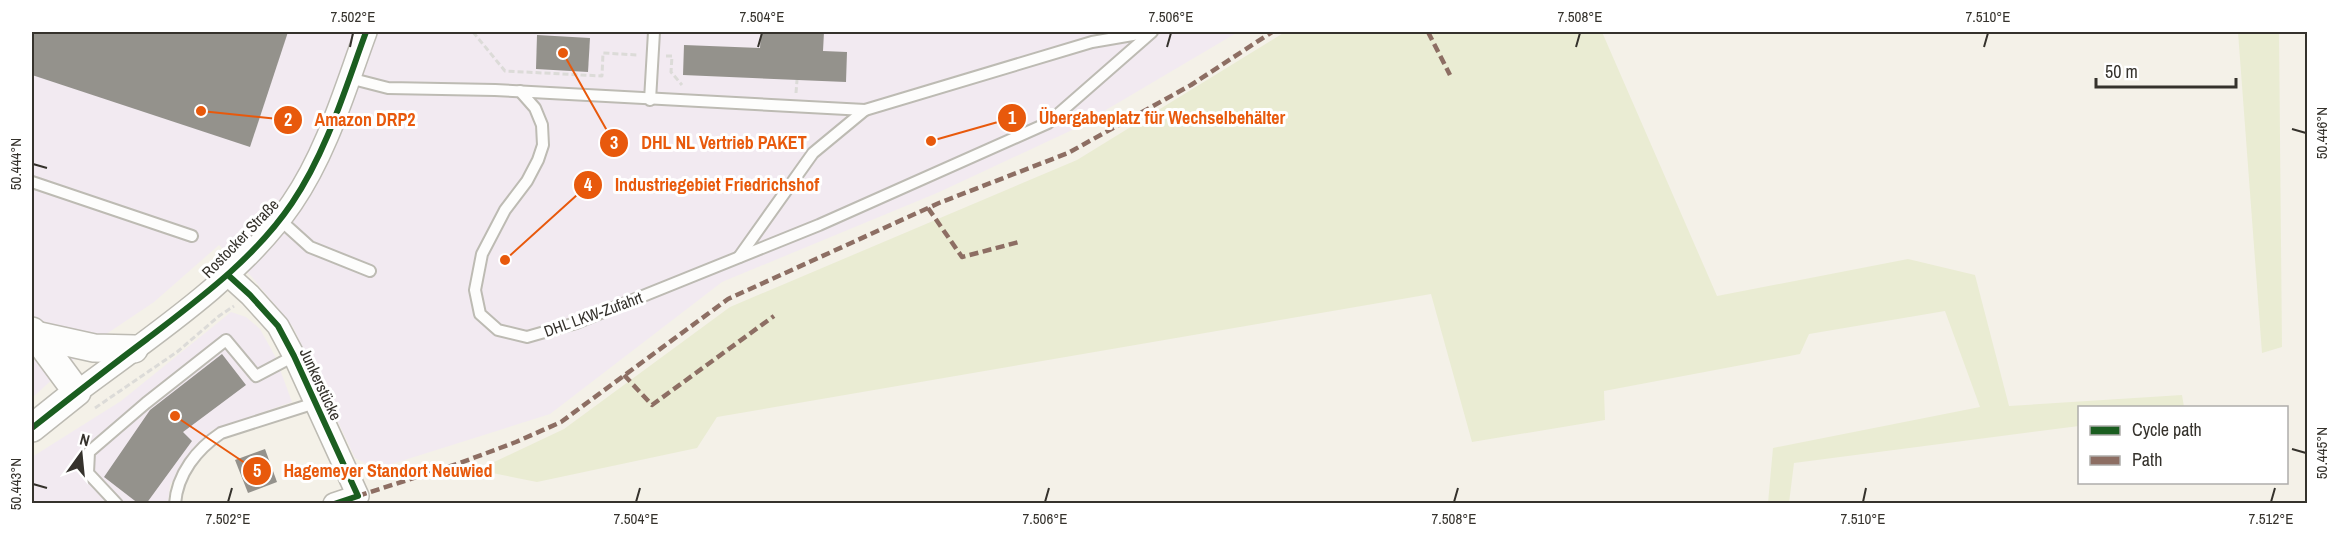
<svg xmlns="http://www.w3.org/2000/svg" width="2339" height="535" viewBox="0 0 2339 535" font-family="'Archivo Narrow',sans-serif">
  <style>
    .commercial { fill: #f2eaf1 }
    .green { fill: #eaecd3 }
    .building { fill: #94928c }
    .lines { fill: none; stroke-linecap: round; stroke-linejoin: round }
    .service-casing { stroke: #bdbbb3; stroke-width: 14 }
    .minor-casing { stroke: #bdbbb3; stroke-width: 24 }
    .tertiary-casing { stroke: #bdbbb3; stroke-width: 30 }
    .path { stroke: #dcdbd8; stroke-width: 3; stroke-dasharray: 6 3; stroke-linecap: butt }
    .service { stroke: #fdfdfc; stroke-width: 10 }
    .minor { stroke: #fdfdfc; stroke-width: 21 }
    .tertiary { stroke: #fdfdfc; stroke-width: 27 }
    .quiet { stroke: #8d6e63; stroke-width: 4.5; stroke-dasharray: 9 4.5; stroke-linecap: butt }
    .cycleway-casing { stroke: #fff; stroke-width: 10 }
    .cycleway { stroke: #1b5e20; stroke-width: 6 }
    .ticks { fill: none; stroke: #35322c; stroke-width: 2 }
    .labels { text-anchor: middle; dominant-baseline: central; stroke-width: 6; stroke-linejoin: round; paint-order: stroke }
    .street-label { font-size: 16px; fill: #35322c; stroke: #fff }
    .leader { fill: none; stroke: #e8590c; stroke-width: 2 }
    .callout-dot { fill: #e8590c; stroke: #fff; stroke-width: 2 }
    .mark-label { font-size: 18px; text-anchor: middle; font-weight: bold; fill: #fff }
    .callout-label { font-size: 18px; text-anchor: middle; font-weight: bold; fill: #e8590c; stroke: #fff; stroke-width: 6; stroke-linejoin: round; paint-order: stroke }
    .neatline { fill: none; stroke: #35322c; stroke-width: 2 }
    .ticks-label { font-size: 15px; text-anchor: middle; fill: #35322c }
  </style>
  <rect width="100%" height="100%" fill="#f4f1e8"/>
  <!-- commercial -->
  <g class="commercial">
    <path d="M 32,32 L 1238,32 L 1072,130 L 937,193 L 722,282 L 550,414 L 376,469 L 355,458 L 293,327 L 251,276 L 219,245 L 154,302 L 90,345 L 32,398 Z"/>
    <path d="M 231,312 L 246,317 L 260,329 L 275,356 L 292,402 L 212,430 L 183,465 L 170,485 L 168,503 L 37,504 L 32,498 L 32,457 L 121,401 Z"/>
  </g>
  <!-- green -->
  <g class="green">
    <path d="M 1285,32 L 1602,32 L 1717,296 L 1908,259 L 1975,275 L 2009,406 L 2182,395 L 2184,407 L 2080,408 L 2079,426 L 1794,463 L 1789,503 L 1768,503 L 1773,448 L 1980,407 L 1945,311 L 1809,334 L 1800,354 L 1604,391 L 1605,420 L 1472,442 L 1431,294 L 717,417 L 697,448 L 537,482 L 477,470 L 564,429 L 730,307 L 1077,160 Z"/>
    <path d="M 2238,32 L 2279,32 L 2282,347 L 2262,353 Z"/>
  </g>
  <!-- building -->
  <g class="building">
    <path d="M 32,32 L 288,32 L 250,147 L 32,75 Z"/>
    <path d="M 761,32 L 824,32 L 823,51 L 847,52 L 846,82 L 683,75 L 684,45 L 760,48 Z"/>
    <path d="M 537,35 L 590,38 L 588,72 L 536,69 Z"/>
    <path d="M 222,354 L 246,385 L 183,432 L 192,441 L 146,504 L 139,504 L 104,477 L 150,410 Z"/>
    <path d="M 265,449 L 277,482 L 248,493 L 235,460 Z"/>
  </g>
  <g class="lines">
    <!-- service casing -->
    <g class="service-casing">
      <g id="service">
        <path d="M 349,78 L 388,88 L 495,90 L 865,110 L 1092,42 L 1150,32"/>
        <path d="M 520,91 L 535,108 L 542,125 L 543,145 L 538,160 L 527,181 L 505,210 L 482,254 L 475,290 L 480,314 L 498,330 L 527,337 L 576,323 L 819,225 L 1048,123 L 1152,32"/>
        <path d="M 650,100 L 654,32"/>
        <path d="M 32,182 L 192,236"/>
        <path d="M 279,219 L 310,247 L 370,271"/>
        <path d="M 739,257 L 813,153 L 865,110"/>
        <path d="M 117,504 L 88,473 L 89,452 L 146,403 L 226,340 L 256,376 L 294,356"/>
        <path d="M 175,504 C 177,474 197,449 221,433 L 315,403"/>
      </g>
    </g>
    <!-- minor casing -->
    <g class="minor-casing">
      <g id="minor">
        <path d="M 228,275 L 250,295 L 278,326 L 294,356 L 358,496 L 334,504"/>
        <path d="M 77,392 C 150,337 240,279 292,203 C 327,152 345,89 366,32"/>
      </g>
    </g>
    <!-- tertiary casing -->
    <g class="tertiary-casing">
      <g id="tertiary">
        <path d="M 32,331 L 77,392 L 32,428"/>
        <path d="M 35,335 L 94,348 L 134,349"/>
      </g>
    </g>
    <!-- path -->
    <g class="path">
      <path d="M 473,32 L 505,71 L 602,76 L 603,53 L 638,55"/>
      <path d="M 666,56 L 672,56 L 671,72 L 682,85"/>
      <path d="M 796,93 L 797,80"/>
      <path d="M 95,408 L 177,352 L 219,316 L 234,306"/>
    </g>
    <!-- service -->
    <use href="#service" class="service"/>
    <!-- minor -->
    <use href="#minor" class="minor"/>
    <!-- tertiary -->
    <use href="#tertiary" class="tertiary"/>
    <!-- quiet -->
    <g class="quiet">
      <path d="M 1428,32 L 1450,75"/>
      <path d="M 928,208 L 962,257 L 1019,242"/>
      <path d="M 624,375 L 652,405 L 774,316"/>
      <path d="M 358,496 L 460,463 L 516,442 L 561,422 L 728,299 L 939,203 L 1068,153 L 1191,85 L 1272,32"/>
    </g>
    <!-- cycleway casing -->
    <g class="cycleway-casing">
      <g id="cycleway">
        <path d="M 228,275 L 250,295 L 278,326 L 294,356 L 358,496 L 334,504"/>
        <path d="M 32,428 C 70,398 108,368 147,339 C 199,299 255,258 292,203 C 327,151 345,89 366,32"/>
      </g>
    </g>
    <!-- cycleway -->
    <use href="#cycleway" class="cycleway"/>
  </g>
  <!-- ticks -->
  <path class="ticks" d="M 350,47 L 353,33M 758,47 L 762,33M 1167,47 L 1171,33M 1576,47 L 1580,33M 1984,47 L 1988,33M 2292,129 L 2306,133M 33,164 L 47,168M 2292,449 L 2306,453M 33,484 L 47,488M 228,502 L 232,488M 636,502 L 640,488M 1045,502 L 1049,488M 1454,502 L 1458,488M 1863,502 L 1866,488M 2271,502 L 2275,488"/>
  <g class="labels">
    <!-- street labels -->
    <g class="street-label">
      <text transform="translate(240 238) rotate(-46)">Rostocker Straße</text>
      <text transform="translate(593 314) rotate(-20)">DHL LKW-Zufahrt</text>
      <text transform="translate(321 384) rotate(65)">Junkerstücke</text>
    </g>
  </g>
  <!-- callouts -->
  <path class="leader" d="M931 141L1012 118M201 111L288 120M563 53L614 143M505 260L588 185M175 416L257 471"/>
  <g class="callout-dot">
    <circle cx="931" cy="141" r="6"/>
    <circle cx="201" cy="111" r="6"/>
    <circle cx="563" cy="53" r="6"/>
    <circle cx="505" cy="260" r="6"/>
    <circle cx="175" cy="416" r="6"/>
    <circle cx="1012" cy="118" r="15"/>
    <circle cx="288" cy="120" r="15"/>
    <circle cx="614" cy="143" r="15"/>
    <circle cx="588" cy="185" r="15"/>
    <circle cx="257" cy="471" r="15"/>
  </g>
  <g class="mark-label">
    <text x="1012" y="124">1</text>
    <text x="288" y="126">2</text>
    <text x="614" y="149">3</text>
    <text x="588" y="191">4</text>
    <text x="257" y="477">5</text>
  </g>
  <g class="callout-label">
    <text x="1162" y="124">Übergabeplatz für Wechselbehälter</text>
    <text x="365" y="126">Amazon DRP2</text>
    <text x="724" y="149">DHL NL Vertrieb PAKET</text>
    <text x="717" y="191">Industriegebiet Friedrichshof</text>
    <text x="388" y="477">Hagemeyer Standort Neuwied</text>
  </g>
  <!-- border -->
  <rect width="2339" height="535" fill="none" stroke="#ffffff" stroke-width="66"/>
  <!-- legend -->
  <rect x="2078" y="406" width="210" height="78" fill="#ffffff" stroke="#aeadab" stroke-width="1.5"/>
  <rect x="2090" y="426" width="30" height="9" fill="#1b5e20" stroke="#aeadab" stroke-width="1.5"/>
  <text x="2132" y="436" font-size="18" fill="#35322c">Cycle path</text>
  <rect x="2090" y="456" width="30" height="9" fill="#8d6e63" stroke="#aeadab" stroke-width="1.5"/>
  <text x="2132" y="466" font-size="18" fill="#35322c">Path</text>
  <!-- north arrow -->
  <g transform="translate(81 454) rotate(15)" stroke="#ffffff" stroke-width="4.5" paint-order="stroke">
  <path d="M0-4.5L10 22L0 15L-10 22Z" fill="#35322c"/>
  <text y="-9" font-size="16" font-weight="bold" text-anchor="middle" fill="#35322c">N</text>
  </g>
  <!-- scale -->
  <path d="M2096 78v9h140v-9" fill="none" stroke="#35322c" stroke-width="3"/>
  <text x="2105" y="78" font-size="18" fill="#35322c" stroke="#ffffff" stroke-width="4.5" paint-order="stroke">50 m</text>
  <rect x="33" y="33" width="2273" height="469" class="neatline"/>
  <g class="ticks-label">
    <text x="353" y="22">7.502°E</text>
    <text x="762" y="22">7.504°E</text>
    <text x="1171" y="22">7.506°E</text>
    <text x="1580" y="22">7.508°E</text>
    <text x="1988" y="22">7.510°E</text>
    <text transform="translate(2322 133) rotate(-90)" y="5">50.446°N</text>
    <text transform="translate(16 164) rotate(-90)" y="5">50.444°N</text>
    <text transform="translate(2322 453) rotate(-90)" y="5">50.445°N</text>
    <text transform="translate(16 484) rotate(-90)" y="5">50.443°N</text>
    <text x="228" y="524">7.502°E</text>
    <text x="636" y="524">7.504°E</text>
    <text x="1045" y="524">7.506°E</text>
    <text x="1454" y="524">7.508°E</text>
    <text x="1863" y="524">7.510°E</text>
    <text x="2271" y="524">7.512°E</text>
  </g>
</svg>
